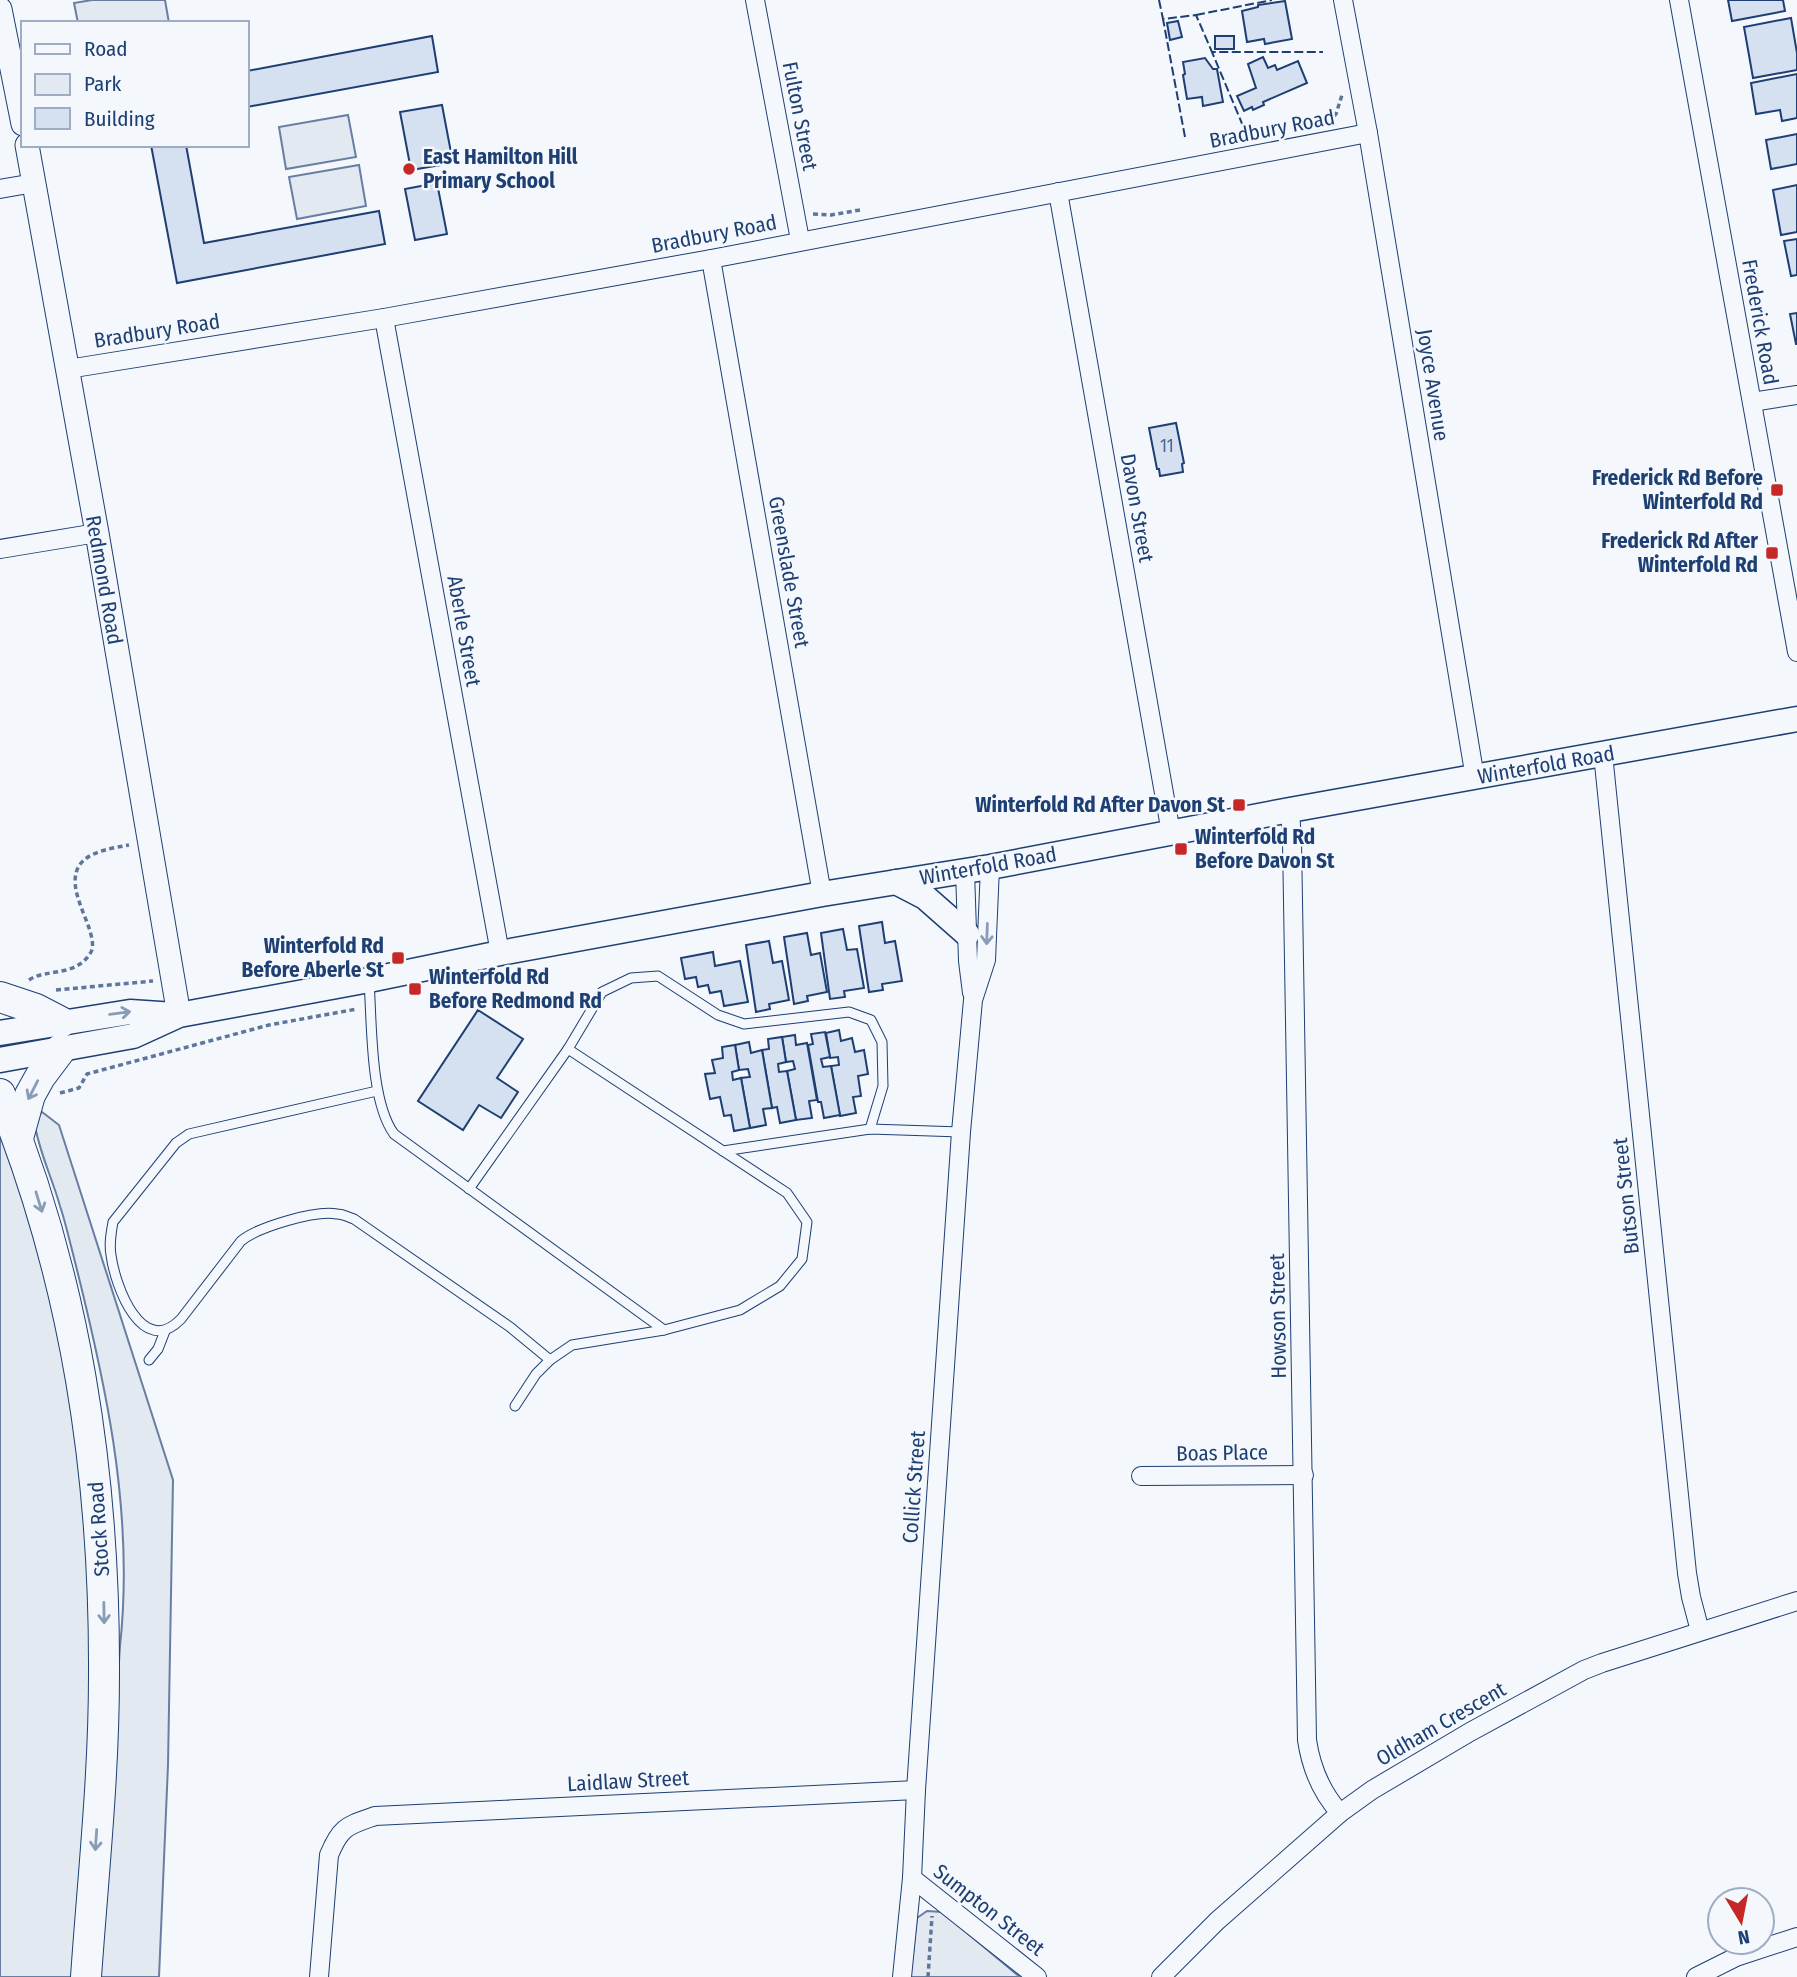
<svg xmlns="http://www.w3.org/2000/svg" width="1797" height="1977" viewBox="0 0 1797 1977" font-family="'Fira Sans Condensed',sans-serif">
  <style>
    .green { fill: #e3e9f0; stroke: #687fa3; stroke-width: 2 }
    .building { fill: #d5e0f0; stroke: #1d3f73; stroke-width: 2 }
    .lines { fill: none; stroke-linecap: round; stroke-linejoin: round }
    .service-casing { stroke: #1d3f73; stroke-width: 11 }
    .minor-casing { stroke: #1d3f73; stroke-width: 20 }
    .tertiary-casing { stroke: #1d3f73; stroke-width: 25 }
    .secondary-casing { stroke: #1d3f73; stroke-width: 27 }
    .trunk-casing { stroke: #1d3f73; stroke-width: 32 }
    .path { stroke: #5e769c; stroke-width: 3.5; stroke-dasharray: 5 3.5; stroke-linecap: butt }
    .service { stroke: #f4f7fb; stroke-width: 9 }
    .minor { stroke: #f4f7fb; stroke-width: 18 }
    .tertiary { stroke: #f4f7fb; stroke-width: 23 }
    .secondary { stroke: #f4f7fb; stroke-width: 24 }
    .trunk { stroke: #f4f7fb; stroke-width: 30 }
    .fence { stroke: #1d3f73; stroke-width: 2; stroke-dasharray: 9 3.5; stroke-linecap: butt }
    .oneway { stroke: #889bb7 }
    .poi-dot { fill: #c62828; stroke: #f4f7fb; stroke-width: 2.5 }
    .labels { text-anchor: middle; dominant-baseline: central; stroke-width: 5; stroke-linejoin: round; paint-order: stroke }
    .number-label { font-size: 18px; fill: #4b6792 }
    .street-label { font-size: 21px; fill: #1d3f73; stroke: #f4f7fb }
    .poi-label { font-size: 21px; font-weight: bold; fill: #1d3f73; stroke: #f4f7fb; text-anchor: end }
  </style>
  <rect width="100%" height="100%" fill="#f4f7fb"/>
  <!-- green -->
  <g class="green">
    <path d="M 92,0 L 165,0 L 169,23 L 78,23 L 74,3 Z"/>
    <path d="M 348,115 L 356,157 L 286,169 L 279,127 Z"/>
    <path d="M 359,165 L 366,206 L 297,219 L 289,177 Z"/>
    <path d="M 42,1112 L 59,1125 L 173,1480 L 168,1765 L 159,1977 L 99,1977 L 120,1646 C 135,1509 104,1375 70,1242 C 67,1230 64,1218 60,1206 C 52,1177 38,1150 34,1120 Z"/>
    <path d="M 0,1128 L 10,1152 L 65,1349 L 87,1507 L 92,1721 L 73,1977 L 0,1977 Z"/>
    <path d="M 927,1911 L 942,1912 L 1020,1977 L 910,1977 L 917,1918 Z"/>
  </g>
  <!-- building -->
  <g class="building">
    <path d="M 1728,0 L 1783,0 L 1785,11 L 1732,21 Z"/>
    <path d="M 1285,1 L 1292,39 L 1265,44 L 1264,39 L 1247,42 L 1242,11 L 1258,7 L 1258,5 Z"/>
    <path d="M 1791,18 L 1797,53 L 1797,70 L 1753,78 L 1744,27 Z"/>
    <path d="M 1178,21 L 1182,37 L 1170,40 L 1167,23 Z"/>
    <path d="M 432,36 L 438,72 L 247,107 L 247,71 Z"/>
    <rect x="1215" y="36" width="19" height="13"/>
    <path d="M 1263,57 L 1268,68 L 1275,65 L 1277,70 L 1298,61 L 1307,83 L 1263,102 L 1264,105 L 1253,110 L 1252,107 L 1244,111 L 1237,96 L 1256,88 L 1248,64 Z"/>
    <path d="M 1205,58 L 1213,69 L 1217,69 L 1223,102 L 1203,106 L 1202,97 L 1187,99 L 1183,75 L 1185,74 L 1183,62 Z"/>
    <path d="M 1797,74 L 1797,118 L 1782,121 L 1780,110 L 1756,114 L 1751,83 Z"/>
    <path d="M 442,105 L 453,163 L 411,170 L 400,112 Z"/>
    <path d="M 1797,134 L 1797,164 L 1771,169 L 1766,140 Z"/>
    <path d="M 151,145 L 186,145 L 204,243 L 379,211 L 385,244 L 177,283 Z"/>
    <path d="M 437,183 L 447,234 L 415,240 L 405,189 Z"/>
    <path d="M 1797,185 L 1797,232 L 1781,235 L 1773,190 Z"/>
    <path d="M 1797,239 L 1797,275 L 1791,276 L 1784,241 Z"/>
    <path d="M 1797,313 L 1797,344 L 1796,344 L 1790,314 Z"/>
    <path d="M 1176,423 L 1184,463 L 1182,464 L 1183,472 L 1160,476 L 1159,469 L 1157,469 L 1149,428 Z"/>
    <path d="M 882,922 L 885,943 L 895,941 L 902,981 L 882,984 L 883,990 L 869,992 L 859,926 Z"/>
    <path d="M 843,929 L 847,950 L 857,949 L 864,988 L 844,991 L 845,997 L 830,999 L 821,933 Z"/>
    <path d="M 807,933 L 811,955 L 820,953 L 827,992 L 807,996 L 808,1001 L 794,1004 L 784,937 Z"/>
    <path d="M 769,941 L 773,963 L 782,961 L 789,1000 L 769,1004 L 770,1009 L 756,1012 L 746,945 Z"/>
    <path d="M 713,952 L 715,966 L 740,961 L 748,1002 L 724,1006 L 721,991 L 710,993 L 708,985 L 698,987 L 696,977 L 685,979 L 681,958 Z"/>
    <path d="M 478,1010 L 523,1039 L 497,1078 L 518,1092 L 501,1118 L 479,1105 L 463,1130 L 418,1101 Z"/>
    <path d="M 839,1030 L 841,1041 L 852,1038 L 855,1052 L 864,1050 L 868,1074 L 858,1076 L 861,1096 L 853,1097 L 856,1113 L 840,1116 L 831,1066 L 839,1065 L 838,1057 L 830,1058 L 826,1033 Z"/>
    <path d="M 825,1032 L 830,1057 L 821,1059 L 823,1067 L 831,1066 L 840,1115 L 824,1118 L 821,1102 L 818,1102 L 808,1045 L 813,1044 L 811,1034 Z"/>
    <path d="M 795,1035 L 796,1045 L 807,1043 L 817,1100 L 809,1101 L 812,1118 L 796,1120 L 787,1071 L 795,1069 L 793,1061 L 786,1062 L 782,1037 Z"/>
    <path d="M 782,1037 L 786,1062 L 778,1064 L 779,1072 L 787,1071 L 796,1120 L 780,1123 L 777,1107 L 772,1108 L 762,1050 L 769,1049 L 768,1039 Z"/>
    <path d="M 749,1042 L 751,1053 L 762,1050 L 772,1108 L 763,1109 L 766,1125 L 750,1128 L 741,1078 L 750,1077 L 748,1069 L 739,1070 L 735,1045 Z"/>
    <path d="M 735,1045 L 739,1070 L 732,1072 L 733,1080 L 741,1078 L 750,1128 L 734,1131 L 731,1115 L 724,1116 L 720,1097 L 710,1099 L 705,1074 L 715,1073 L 712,1060 L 723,1058 L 722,1047 Z"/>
  </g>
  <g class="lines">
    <!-- service casing -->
    <g class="service-casing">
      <g id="service">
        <path d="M 369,981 C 372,1023 370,1101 394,1134 L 664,1330"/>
        <path d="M 377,1091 L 189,1134 L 176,1143 L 113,1222 C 111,1233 109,1244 111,1255 C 115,1286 142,1359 181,1319 L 241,1241 C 258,1227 315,1210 337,1214 C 343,1214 348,1217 354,1219 L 510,1327 L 550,1360"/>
        <path d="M 723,1151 L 870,1129 L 961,1132"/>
        <path d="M 469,1189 L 568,1049 L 602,992 L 631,978 L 658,976 L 718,1015 L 744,1024 L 849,1012 L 871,1020 L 882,1042 L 883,1086 L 870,1129"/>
        <path d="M 149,1360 L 158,1349 L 165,1331"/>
        <path d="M 515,1406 L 536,1374 L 550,1360 L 572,1345 L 664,1330 L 740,1310 L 780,1286 L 802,1259 L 807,1222 L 787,1193 L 568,1049"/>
      </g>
    </g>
    <!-- minor casing -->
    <g class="minor-casing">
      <g id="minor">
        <path d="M 755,0 L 800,240"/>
        <path d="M 1343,0 L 1368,133 L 1475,778"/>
        <path d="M 1679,0 L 1797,652"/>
        <path d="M 0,189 L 34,183"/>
        <path d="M 1058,192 L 1171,833"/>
        <path d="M 711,259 L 822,894"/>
        <path d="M 384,318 L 500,953"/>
        <path d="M 68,369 L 384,318 L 711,259 L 1368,133"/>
        <path d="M 1752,402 L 1797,395"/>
        <path d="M 0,549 L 97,533"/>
        <path d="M 1603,754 L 1687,1573 L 1691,1597 L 1700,1631"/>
        <path d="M 1290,810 L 1292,841 L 1307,1740 C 1311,1767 1321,1792 1340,1813"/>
        <path d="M 965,871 L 968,961 L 972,993"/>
        <path d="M 1141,1476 L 1304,1475"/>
        <path d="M 912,1878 L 1037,1977"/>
        <path d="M 319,1977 L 329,1855 C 341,1826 347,1826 375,1816 L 916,1790"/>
        <path d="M 902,1977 L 912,1878 L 916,1790 L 961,1132 L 973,1000 L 986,960 L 990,867"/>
        <path d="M 1161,1977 L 1217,1921 L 1340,1813 L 1372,1790 L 1470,1732 L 1584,1670 L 1602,1663 L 1797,1601"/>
        <path d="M 1696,1977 L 1736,1957 L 1797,1937"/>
      </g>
    </g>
    <!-- tertiary casing -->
    <g class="tertiary-casing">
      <g id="tertiary">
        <path d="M 0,9 L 23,124"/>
        <path d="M 27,145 L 97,533 L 179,1015"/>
      </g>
    </g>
    <!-- secondary casing -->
    <g class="secondary-casing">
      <g id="secondary">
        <path d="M 896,882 L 925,897 L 967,934"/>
        <path d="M 0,1033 L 130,1012 L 175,1015"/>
        <path d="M 0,1060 L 133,1036 L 179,1015 L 369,980 L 500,953 L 822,894 L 990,867 L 1290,810 L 1797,719"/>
      </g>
    </g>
    <!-- trunk casing -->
    <g class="trunk-casing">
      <g id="trunk">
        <path d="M 0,997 L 36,1009 L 61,1022"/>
        <path d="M 0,1094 C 76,1281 105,1474 104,1675 C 104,1776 93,1877 86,1977"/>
        <path d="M 18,1138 L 30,1095 L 40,1077 L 61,1049"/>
      </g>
    </g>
    <!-- path -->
    <g class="path">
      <path d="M 1328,122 L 1336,114 L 1342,95"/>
      <path d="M 813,214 L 831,215 L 860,210"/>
      <path d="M 29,980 C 46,968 76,978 91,952 C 94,946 92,938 90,931 C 87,921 82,911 79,901 C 64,857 95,851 129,845"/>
      <path d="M 56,990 L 153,981"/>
      <path d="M 60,1093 L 79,1088 L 87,1074 L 269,1025 L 357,1009"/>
      <path d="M 928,1977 L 932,1916"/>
    </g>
    <!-- service -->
    <use href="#service" class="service"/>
    <!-- minor -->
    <use href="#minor" class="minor"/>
    <!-- tertiary -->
    <use href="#tertiary" class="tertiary"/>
    <!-- secondary -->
    <use href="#secondary" class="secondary"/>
    <!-- trunk -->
    <use href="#trunk" class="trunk"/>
    <!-- fence -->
    <g class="fence">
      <path d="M 1159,0 L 1163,19"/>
      <path d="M 1196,15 L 1272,0"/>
      <path d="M 1243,126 L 1212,52 L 1323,52"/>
      <path d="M 1185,137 L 1163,19 L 1196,15 L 1212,52"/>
    </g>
  </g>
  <!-- one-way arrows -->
  <defs><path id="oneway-shaft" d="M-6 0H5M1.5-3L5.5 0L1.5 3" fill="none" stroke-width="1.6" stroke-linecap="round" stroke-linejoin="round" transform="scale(1.75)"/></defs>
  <g class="oneway">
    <use href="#oneway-shaft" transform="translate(987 934) rotate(92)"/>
    <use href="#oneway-shaft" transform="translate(120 1013) rotate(-8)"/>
    <use href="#oneway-shaft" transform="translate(33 1090) rotate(117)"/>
    <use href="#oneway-shaft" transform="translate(39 1202) rotate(73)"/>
    <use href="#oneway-shaft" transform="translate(104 1613) rotate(89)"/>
    <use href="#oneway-shaft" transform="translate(96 1840) rotate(94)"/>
  </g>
  <!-- markers -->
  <g class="poi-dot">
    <circle cx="409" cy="169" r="7"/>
    <rect x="1770" y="483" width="14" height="14" rx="3.5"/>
    <rect x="1765" y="546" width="14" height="14" rx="3.5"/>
    <rect x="1232" y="798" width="14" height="14" rx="3.5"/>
    <rect x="1174" y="842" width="14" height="14" rx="3.5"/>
    <rect x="391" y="951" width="14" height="14" rx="3.5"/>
    <rect x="408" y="982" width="14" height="14" rx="3.5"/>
  </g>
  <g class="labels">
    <!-- number labels -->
    <g class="number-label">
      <text x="1167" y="446">11</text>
    </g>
    <!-- street labels -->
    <g class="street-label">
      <text transform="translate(800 116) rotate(79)">Fulton Street</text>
      <text transform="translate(1272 129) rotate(-11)">Bradbury Road</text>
      <text transform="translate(714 234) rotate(-11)">Bradbury Road</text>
      <text transform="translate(1760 322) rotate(80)">Frederick Road</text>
      <text transform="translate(157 331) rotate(-9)">Bradbury Road</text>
      <text transform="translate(1433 385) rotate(81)">Joyce Avenue</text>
      <text transform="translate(1137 508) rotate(80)">Davon Street</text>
      <text transform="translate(789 572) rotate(80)">Greenslade Street</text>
      <text transform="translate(104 580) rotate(80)">Redmond Road</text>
      <text transform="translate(464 631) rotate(80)">Aberle Street</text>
      <text transform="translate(1546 765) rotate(-10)">Winterfold Road</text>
      <text transform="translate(988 866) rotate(-10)">Winterfold Road</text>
      <text transform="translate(1626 1196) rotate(-96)">Butson Street</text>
      <text transform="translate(1278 1316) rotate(-91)">Howson Street</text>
      <text transform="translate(1222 1453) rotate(-1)">Boas Place</text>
      <text transform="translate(914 1487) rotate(-86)">Collick Street</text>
      <text transform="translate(99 1529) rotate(-94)">Stock Road</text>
      <text transform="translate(1441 1724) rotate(-30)">Oldham Crescent</text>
      <text transform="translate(628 1781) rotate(-3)">Laidlaw Street</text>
      <text transform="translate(989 1910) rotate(38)">Sumpton Street</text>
    </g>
    <!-- poi labels -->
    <g class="poi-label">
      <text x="423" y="157" text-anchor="start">East Hamilton Hill<tspan x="423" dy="24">Primary School</tspan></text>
      <text x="1763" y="478">Frederick Rd Before<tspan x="1763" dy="24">Winterfold Rd</tspan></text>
      <text x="1758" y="541">Frederick Rd After<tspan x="1758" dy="24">Winterfold Rd</tspan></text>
      <text x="1225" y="805">Winterfold Rd After Davon St</text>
      <text x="1195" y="837" text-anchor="start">Winterfold Rd<tspan x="1195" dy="24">Before Davon St</tspan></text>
      <text x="384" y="946">Winterfold Rd<tspan x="384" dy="24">Before Aberle St</tspan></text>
      <text x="429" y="977" text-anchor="start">Winterfold Rd<tspan x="429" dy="24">Before Redmond Rd</tspan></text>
    </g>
  </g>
  <!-- legend -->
  <rect x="21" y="21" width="228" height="126" fill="#f4f7fb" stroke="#9eadc5" stroke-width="2"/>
  <rect x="35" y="44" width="35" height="10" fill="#f4f7fb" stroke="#9eadc5" stroke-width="2"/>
  <text x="84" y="56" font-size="21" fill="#1d3f73">Road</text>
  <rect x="35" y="74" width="35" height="21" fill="#e3e9f0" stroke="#9eadc5" stroke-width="2"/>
  <text x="84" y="91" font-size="21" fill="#1d3f73">Park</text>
  <rect x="35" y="108" width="35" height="21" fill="#d5e0f0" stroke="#9eadc5" stroke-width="2"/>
  <text x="84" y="126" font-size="21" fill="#1d3f73">Building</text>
  <!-- north arrow -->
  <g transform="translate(1741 1921) rotate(170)"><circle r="33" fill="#f4f7fb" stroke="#9eadc5" stroke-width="2"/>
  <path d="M0-5L12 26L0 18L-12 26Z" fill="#c62828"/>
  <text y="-10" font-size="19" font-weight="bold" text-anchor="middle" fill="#1d3f73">N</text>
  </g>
</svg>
